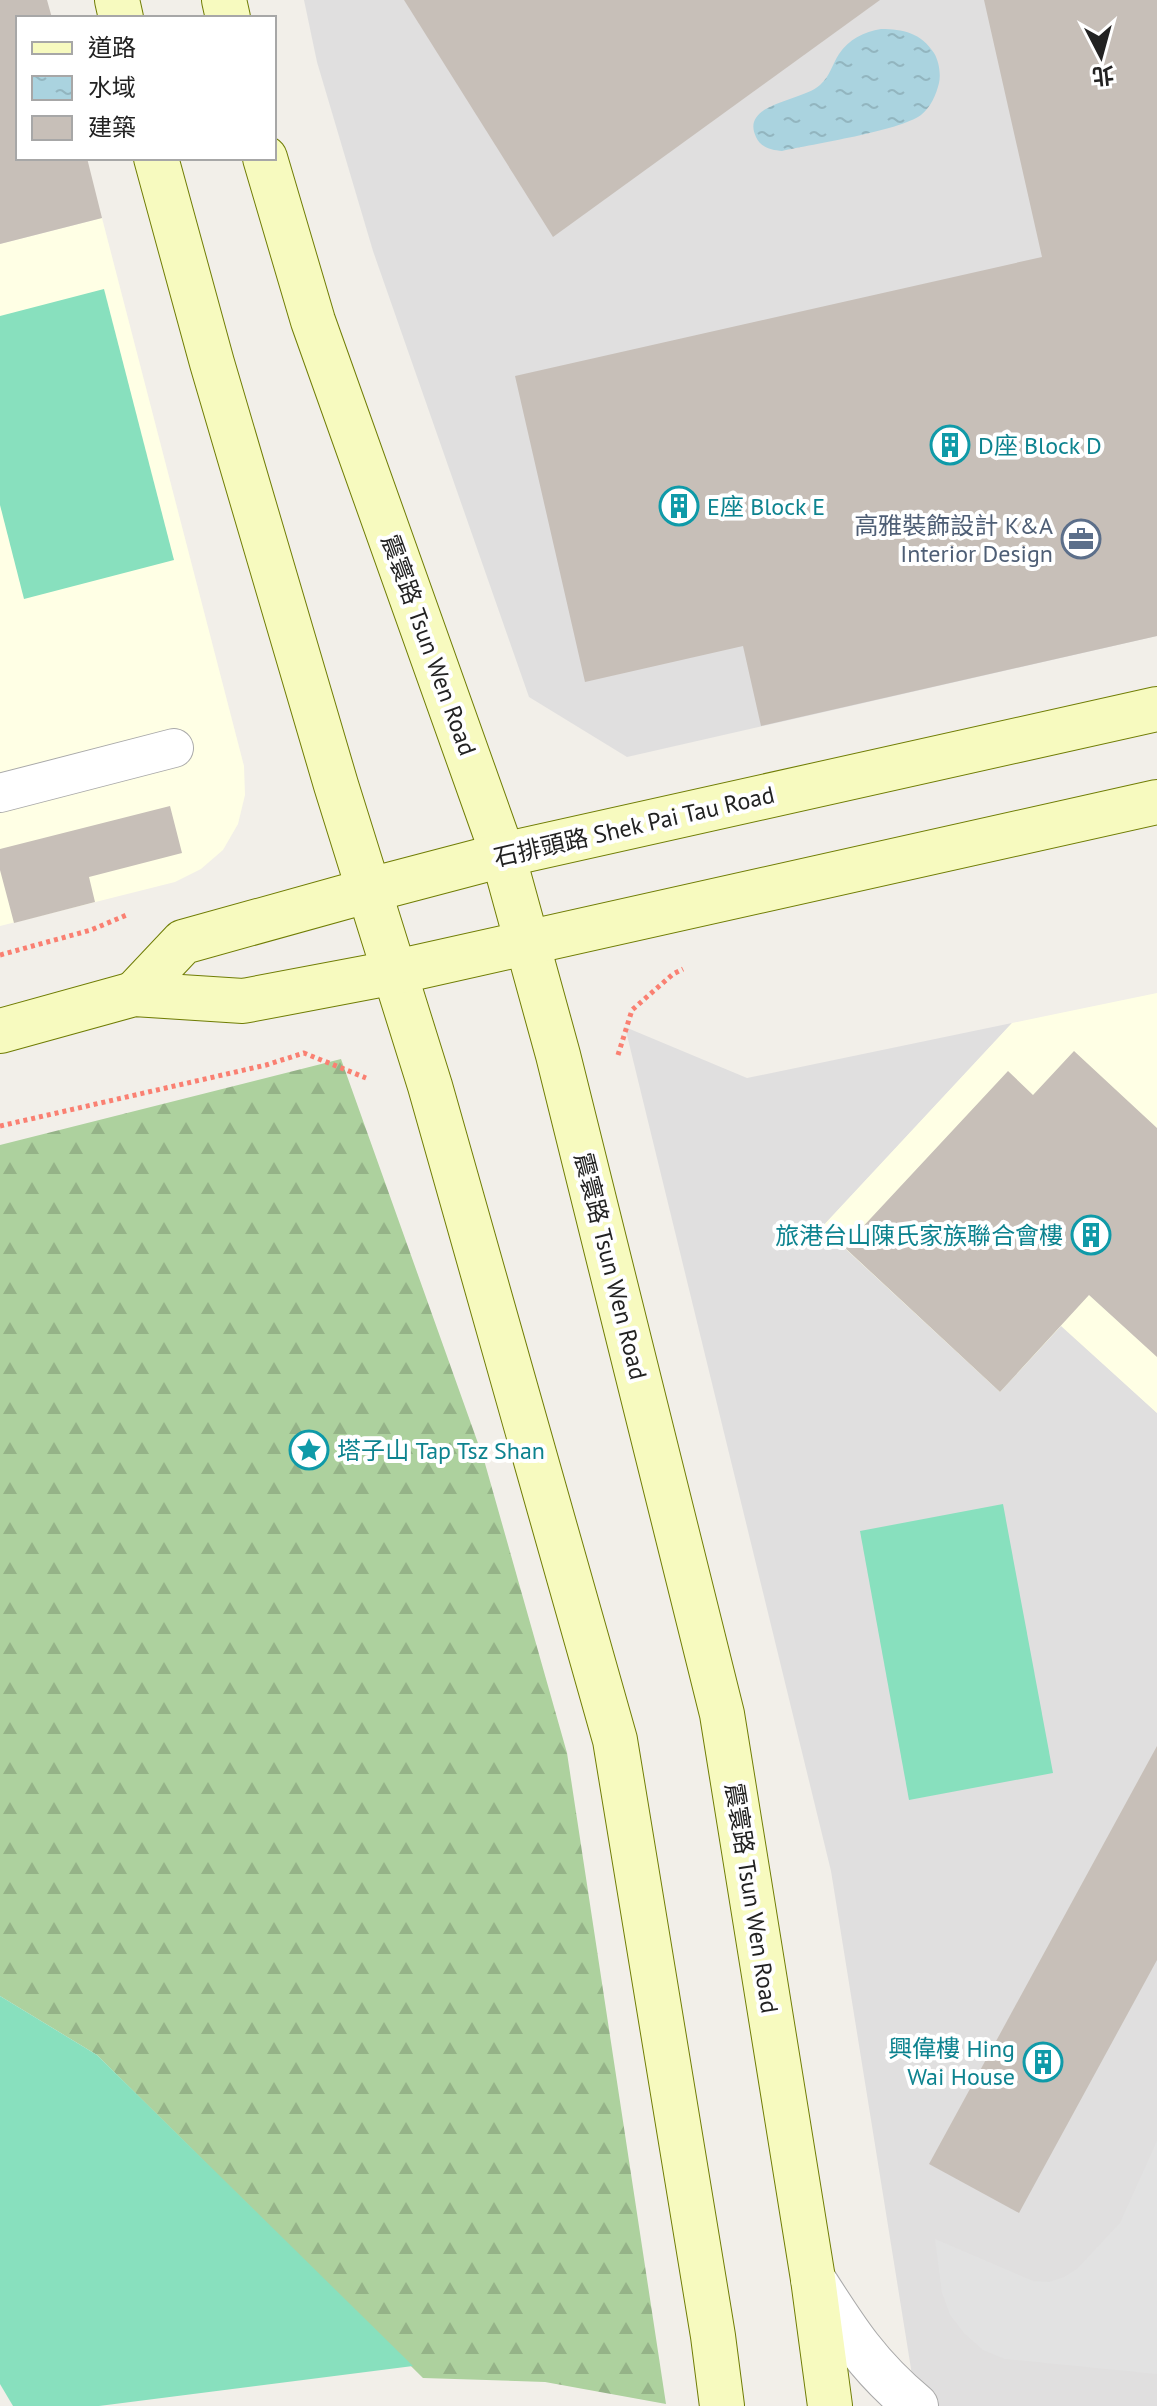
<svg xmlns="http://www.w3.org/2000/svg" width="1157" height="2406" viewBox="0 0 1157 2406" font-family="'PT Sans','Noto Sans TC',sans-serif">
  <style>
    .residential { fill: #e0dfdf }
    .education { fill: #ffffe5 }
    .forest { fill: url(#forest-firs) }
    .pitch { fill: #88e0be }
    .parking { fill: #e2e2e2 }
    .water { fill: url(#water-ripples) }
    .building { fill: #c7bfb8 }
    .lines { fill: none; stroke-linecap: round; stroke-linejoin: round }
    .lane-casing { stroke: #a9a9a9; stroke-width: 40 }
    .street-casing { stroke: #a9a9a9; stroke-width: 46 }
    .secondary-casing { stroke: #707d05; stroke-width: 46 }
    .path { stroke: #fa8072; stroke-width: 5; stroke-dasharray: 4 4; stroke-linecap: butt }
    .lane { stroke: #fff; stroke-width: 38 }
    .street { stroke: #fff; stroke-width: 44 }
    .secondary { stroke: #f7fabf; stroke-width: 44 }
    .labels { text-anchor: middle; dominant-baseline: central; stroke-width: 8; stroke-linejoin: round; paint-order: stroke }
    .culture-label { font-size: 24px; fill: #0d838f; stroke: #fff; text-anchor: start }
    .service-label { font-size: 24px; fill: #4e5e75; stroke: #fff; text-anchor: end }
    .street-label { font-size: 24px; fill: #222; stroke: #fff }
  </style>
  <defs>
    <pattern id="forest-firs" width="22" height="20" patternUnits="userSpaceOnUse" patternTransform="scale(2)"><rect width="22" height="20" fill="#add19e"/><path d="M5 1l3.5 6h-7zM16 11l3.5 6h-7z" fill="#95b388"/></pattern>
    <pattern id="water-ripples" width="26" height="14" patternUnits="userSpaceOnUse" patternTransform="scale(2)"><rect width="26" height="14" fill="#aad3df"/><path d="M2 4q2-2 4 0t4 0M15 11q2-2 4 0t4 0" fill="none" stroke="#92b5bf"/></pattern>
  </defs>
  <rect width="100%" height="100%" fill="#f2efe9"/>
  <!-- residential -->
  <g class="residential">
    <path d="M 304,0 L 1157,0 L 1157,636 L 627,757 L 529,697 L 373,251 L 317,62 Z"/>
    <path d="M 1012,1023 L 822,1227 L 999,1391 L 1061,1325 L 1157,1413 L 1157,2406 L 917,2406 L 831,1871 L 625,1027 L 747,1078 Z"/>
  </g>
  <!-- education -->
  <g class="education">
    <path d="M 102,218 L 244,766 L 245,795 L 238,824 L 223,850 L 201,869 L 175,882 L 0,926 L 0,244 Z"/>
    <path d="M 1157,993 L 1157,1413 L 1061,1326 L 1000,1392 L 822,1227 L 1012,1023 Z"/>
  </g>
  <!-- forest -->
  <path class="forest" d="M 341,1059 L 484,1460 L 567,1753 L 666,2404 L 545,2382 L 423,2378 L 97,2055 L 0,1996 L 0,1145 Z"/>
  <!-- pitch -->
  <g class="pitch">
    <path d="M 104,289 L 174,560 L 24,599 L 0,505 L 0,316 Z"/>
    <path d="M 1003,1504 L 1053,1773 L 909,1800 L 860,1531 Z"/>
    <path d="M 0,1996 L 97,2055 L 413,2366 L 99,2406 L 13,2406 L 0,2384 Z"/>
  </g>
  <!-- parking -->
  <path class="parking" d="M 1157,2141 L 1157,2374 L 1005,2359 L 983,2350 L 965,2334 L 950,2315 L 942,2293 L 935,2239 L 1033,2281 L 1049,2282 L 1064,2277 L 1077,2269 L 1120,2223 Z"/>
  <!-- water -->
  <path class="water" d="M 881,29 C 903,29 921,33 934,53 C 939,61 941,74 939,83 C 936,95 931,107 921,115 C 899,131 813,144 782,151 C 772,150 761,148 756,137 C 740,103 801,102 820,85 C 830,76 832,65 839,54 C 849,39 864,32 881,29 Z"/>
  <!-- building -->
  <g class="building">
    <path d="M 0,0 L 47,0 L 52,18 L 18,18 L 18,158 L 87,158 L 102,218 L 0,244 Z"/>
    <path d="M 404,0 L 880,0 L 553,237 Z"/>
    <path d="M 984,0 L 1157,0 L 1157,636 L 761,726 L 743,646 L 585,682 L 515,376 L 1042,257 Z"/>
    <path d="M 170,806 L 182,853 L 89,877 L 95,902 L 14,923 L 0,870 L 0,849 Z"/>
    <path d="M 1074,1051 L 1157,1128 L 1157,1357 L 1089,1295 L 1000,1392 L 844,1247 L 1008,1071 L 1033,1095 Z"/>
    <path d="M 1157,1746 L 1157,1960 L 1019,2213 L 929,2164 Z"/>
  </g>
  <g class="lines">
    <!-- lane casing -->
    <g class="lane-casing">
      <path id="lane" d="M 0,793 L 174,748"/>
    </g>
    <!-- street casing -->
    <g class="street-casing">
      <path id="street" d="M 813,2279 C 846,2331 868,2366 916,2406"/>
    </g>
    <!-- secondary casing -->
    <g class="secondary-casing">
      <g id="secondary">
        <path d="M 117,0 L 121,18"/>
        <path d="M 224,0 L 228,18"/>
        <path d="M 156,158 L 212,363 L 336,785 L 430,1086 L 615,1740 L 713,2336 L 722,2406"/>
        <path d="M 265,158 L 313,321 L 503,855 L 558,1055 L 722,1714 L 813,2279 L 830,2406"/>
        <path d="M 134,994 L 183,942 L 370,890 L 503,855 L 1157,709"/>
        <path d="M 0,1031 L 134,994 L 243,1001 L 396,972 L 1157,802"/>
      </g>
    </g>
    <!-- path -->
    <g class="path">
      <path d="M 0,955 L 91,930 L 129,914"/>
      <path d="M 618,1055 L 632,1010 L 673,974 L 683,969"/>
      <path d="M 0,1126 L 266,1065 L 304,1053 L 366,1078"/>
    </g>
    <!-- lane -->
    <use href="#lane" class="lane"/>
    <!-- street -->
    <use href="#street" class="street"/>
    <!-- secondary -->
    <use href="#secondary" class="secondary"/>
  </g>
  <!-- icons -->
  <defs>
    <g id="building-ring" transform="scale(2)"><circle r="9.5" fill="#fff" stroke="#0f9aa8" stroke-width="1.5"/><path d="M-4-6H4V6H1V3H-1V6H-4ZM-2.5-4.3h1.7v1.8h-1.7ZM.8-4.3h1.7v1.8H.8ZM-2.5-1h1.7V.8h-1.7ZM.8-1h1.7V.8H.8Z" fill="#0f9aa8"/></g>
    <g id="office-ring" transform="scale(2)"><circle r="9.5" fill="#fff" stroke="#5c6f8a" stroke-width="1.5"/><path d="M-6-3h4V-5.5h4V-3h4V5H-6ZM-1-4.5V-3h2v-1.5ZM-6 0V1H6V0Z" fill="#5c6f8a"/></g>
    <g id="sight-ring" transform="scale(2)"><circle r="9.5" fill="#fff" stroke="#0f9aa8" stroke-width="1.5"/><path d="M0-6L1.8-2.2L6-1.7L2.9 1.2L3.7 5.4L0 3.3L-3.7 5.4L-2.9 1.2L-6-1.7L-1.8-2.2Z" fill="#0f9aa8"/></g>
  </defs>
  <g fill-rule="evenodd">
    <use href="#building-ring" x="950" y="445"/>
    <use href="#building-ring" x="679" y="506"/>
    <use href="#office-ring" x="1081" y="539"/>
    <use href="#building-ring" x="1091" y="1235"/>
    <use href="#sight-ring" x="309" y="1450"/>
    <use href="#building-ring" x="1043" y="2062"/>
  </g>
  <g class="labels">
    <!-- culture labels -->
    <g class="culture-label">
      <text x="978" y="445">D座 Block D</text>
      <text x="707" y="506">E座 Block E</text>
      <text x="1063" y="1235" text-anchor="end">旅港台山陳氏家族聯合會樓</text>
      <text x="337" y="1450">塔子山 Tap Tsz Shan</text>
      <text x="1015" y="2048" text-anchor="end">興偉樓 Hing<tspan x="1015" dy="28">Wai House</tspan></text>
    </g>
    <!-- service labels -->
    <g class="service-label">
      <text x="1053" y="525">高雅裝飾設計 K&amp;A<tspan x="1053" dy="28">Interior Design</tspan></text>
    </g>
    <!-- street labels -->
    <g class="street-label">
      <text transform="translate(429 645) rotate(70)">震寰路 Tsun Wen Road</text>
      <text transform="translate(634 826) rotate(-13)">石排頭路 Shek Pai Tau Road</text>
      <text transform="translate(611 1266) rotate(76)">震寰路 Tsun Wen Road</text>
      <text transform="translate(752 1898) rotate(81)">震寰路 Tsun Wen Road</text>
    </g>
  </g>
  <!-- legend -->
  <rect x="16" y="16" width="260" height="144" fill="#ffffff" stroke="#a7a7a7" stroke-width="2"/>
  <rect x="32" y="42" width="40" height="12" fill="#f7fabf" stroke="#a7a7a7" stroke-width="2"/>
  <text x="88" y="56" font-size="24" fill="#222222">道路</text>
  <rect x="32" y="76" width="40" height="24" fill="url(#water-ripples)" stroke="#a7a7a7" stroke-width="2"/>
  <text x="88" y="96" font-size="24" fill="#222222">水域</text>
  <rect x="32" y="116" width="40" height="24" fill="#c7bfb8" stroke="#a7a7a7" stroke-width="2"/>
  <text x="88" y="136" font-size="24" fill="#222222">建築</text>
  <!-- north arrow -->
  <g transform="translate(1101 56) rotate(174)" stroke="#ffffff" stroke-width="6" paint-order="stroke">
  <path d="M0-6L14 30L0 20L-14 30Z" fill="#222222"/>
  <text y="-12" font-size="22" font-weight="bold" text-anchor="middle" fill="#222222">北</text>
  </g>
</svg>
